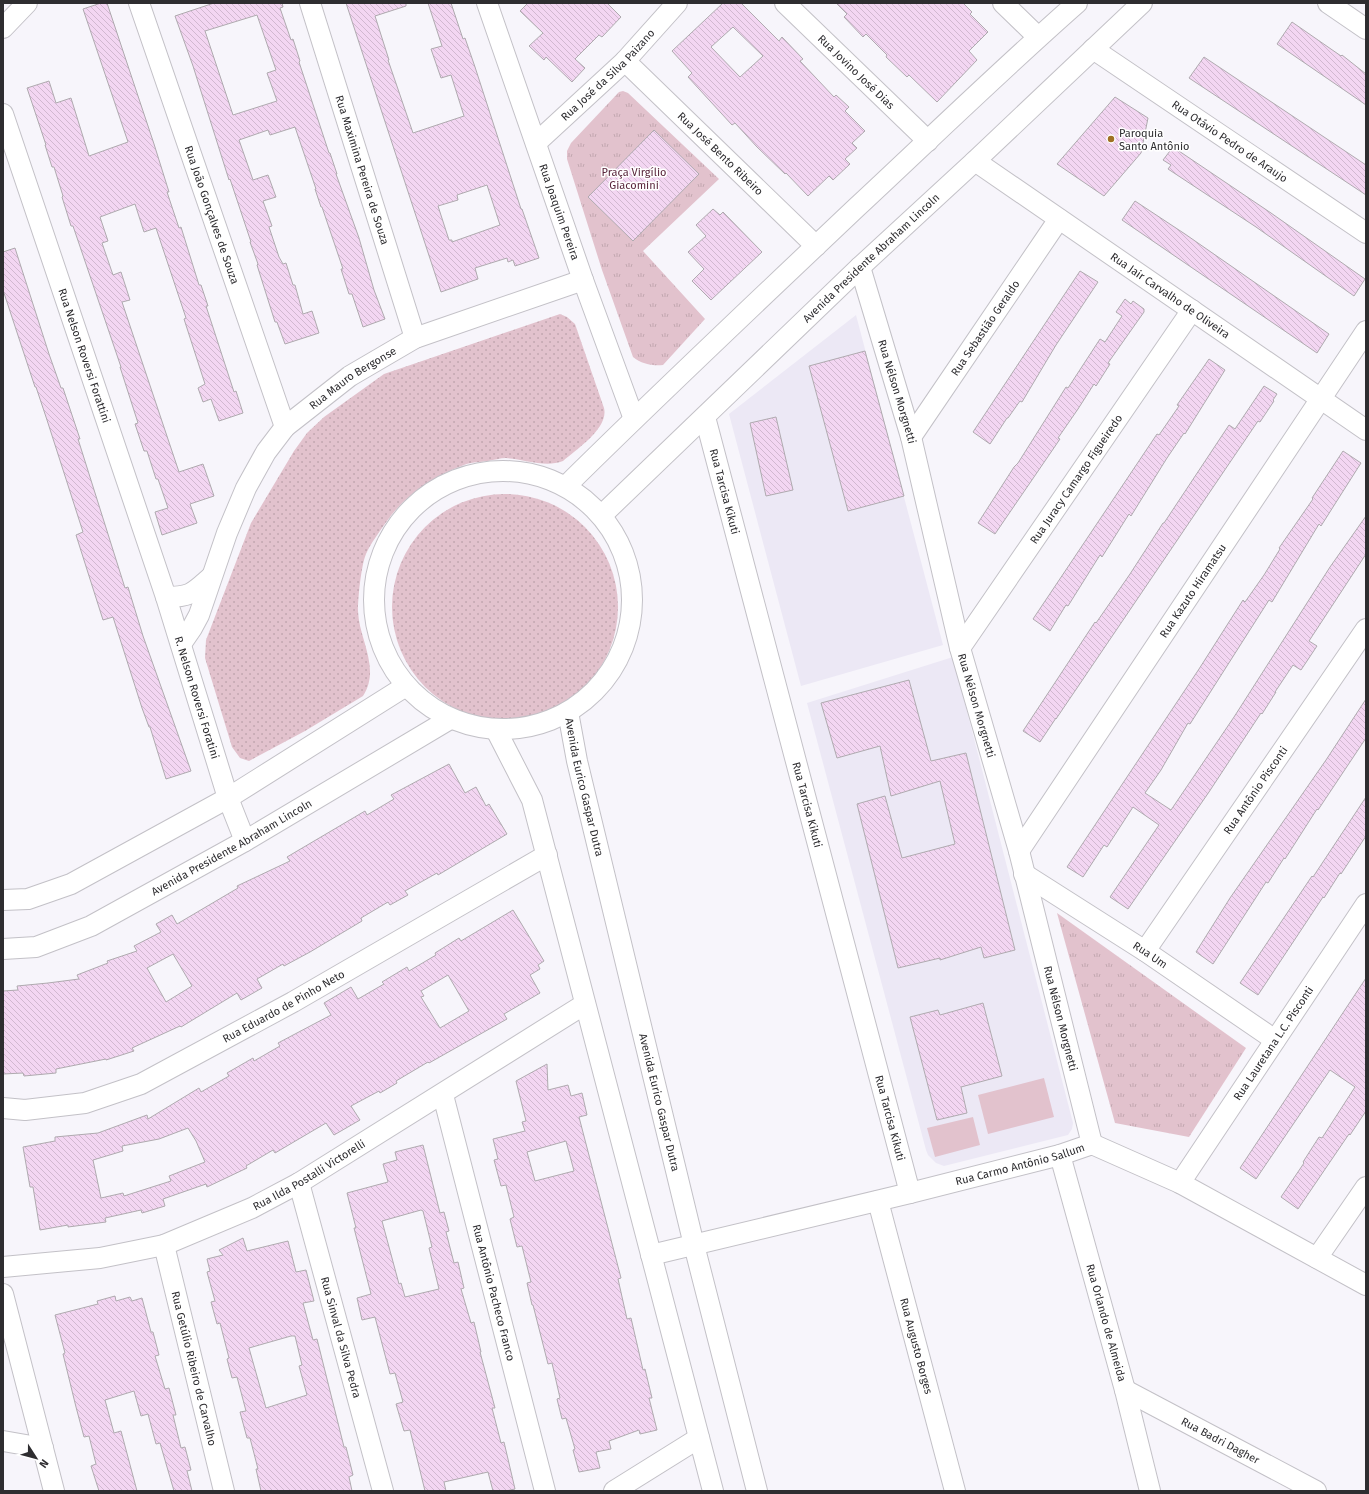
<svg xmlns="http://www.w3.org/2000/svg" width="1369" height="1494" viewBox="0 0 1369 1494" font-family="'Fira Sans',sans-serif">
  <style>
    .built { fill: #ece8f5 }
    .grass { fill: url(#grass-dots) }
    .park { fill: url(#park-tufts) }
    .pitch { fill: #e2c2cd }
    .building { fill: url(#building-back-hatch); stroke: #afaaaf; fill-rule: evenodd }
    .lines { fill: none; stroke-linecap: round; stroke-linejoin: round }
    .minor-casing { stroke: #c3c1c7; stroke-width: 22 }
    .minor { stroke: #fff; stroke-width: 20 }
    .poi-dot { fill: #9f7022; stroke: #fff; stroke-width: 1.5 }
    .labels { text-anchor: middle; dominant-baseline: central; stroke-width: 3; stroke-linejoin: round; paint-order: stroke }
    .street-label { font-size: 11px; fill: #2e2d30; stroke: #fff }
    .poi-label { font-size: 11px; fill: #2e2d30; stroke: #fff; text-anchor: start }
    .park-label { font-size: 11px; fill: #59263c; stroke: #fff }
  </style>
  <defs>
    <pattern id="grass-dots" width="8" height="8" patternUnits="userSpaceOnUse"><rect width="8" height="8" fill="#e2c2cd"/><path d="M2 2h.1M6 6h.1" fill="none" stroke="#c2a7b0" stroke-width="1.8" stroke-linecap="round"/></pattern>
    <pattern id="park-tufts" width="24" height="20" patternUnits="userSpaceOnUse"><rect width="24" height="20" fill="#e2c2cd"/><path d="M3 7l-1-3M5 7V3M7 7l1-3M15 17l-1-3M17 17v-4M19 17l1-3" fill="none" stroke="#c2a7b0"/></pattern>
    <pattern id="building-back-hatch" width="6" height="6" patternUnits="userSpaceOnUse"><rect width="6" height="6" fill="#f3d6f2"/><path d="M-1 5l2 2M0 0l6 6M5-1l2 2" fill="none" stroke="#d1b8d0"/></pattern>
  </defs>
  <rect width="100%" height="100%" fill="#f7f5fb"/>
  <!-- built -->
  <g class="built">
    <path d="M 856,315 L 943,645 L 801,686 L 729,414 Z"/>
    <path d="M 953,657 L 1073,1123 L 1072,1129 L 1068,1135 L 944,1166 L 936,1163 L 928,1155 L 926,1150 L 807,703 Z"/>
  </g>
  <!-- grass -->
  <g class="grass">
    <path d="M 560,314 L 567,317 L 575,324 L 604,408 C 609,428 577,449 563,461 C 545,468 524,459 506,458 C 500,458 494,460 488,461 C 480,462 471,462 464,465 C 434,476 405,495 387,521 C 380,531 371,543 366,554 C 361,566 358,598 358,611 C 359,640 381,668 363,696 L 305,731 L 249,761 L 240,758 L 232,747 L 205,658 L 206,640 L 251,523 L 294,451 L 307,433 L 324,417 L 384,374 Z"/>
    <circle cx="505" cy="607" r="113"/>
  </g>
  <!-- park -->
  <g class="park">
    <path d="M 623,91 L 628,93 L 719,179 L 643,251 L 705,319 L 663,365 C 653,366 641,364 633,357 L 602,270 L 567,159 L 567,151 L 571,143 L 619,92 Z"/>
    <path d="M 1057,913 L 1246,1048 L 1189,1137 L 1115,1123 Z"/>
  </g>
  <!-- pitch -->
  <g class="pitch">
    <path d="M 1044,1078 L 1054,1117 L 988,1134 L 978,1095 Z"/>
    <path d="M 973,1117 L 980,1145 L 935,1157 L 927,1128 Z"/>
  </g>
  <!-- building -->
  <g class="building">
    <path d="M 101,3 L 107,3 L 154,144 L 169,192 L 167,192 L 179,228 L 181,227 L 199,285 L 201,285 L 208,306 L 206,306 L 234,392 L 236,391 L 243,413 L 219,421 L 211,399 L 203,402 L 198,388 L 205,384 L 184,319 L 186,318 L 156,228 L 144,232 L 135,204 L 100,217 L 108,241 L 102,243 L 113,275 L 121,272 L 130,300 L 122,302 L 179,472 L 203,464 L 214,496 L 190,504 L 197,523 L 162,535 L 155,512 L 168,508 L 158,479 L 156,479 L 147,451 L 144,451 L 135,424 L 138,423 L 120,367 L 121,367 L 73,226 L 71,226 L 62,197 L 63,196 L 54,167 L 52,167 L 45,145 L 46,145 L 27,88 L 49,81 L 56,103 L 71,98 L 89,156 L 128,142 L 83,9 Z"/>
    <path d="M 214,3 L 282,3 L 283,7 L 280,8 L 291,40 L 293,39 L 300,61 L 299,62 L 329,153 L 330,153 L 337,174 L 336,174 L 359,238 L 374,290 L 385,319 L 363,327 L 352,294 L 349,294 L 341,269 L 343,269 L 322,207 L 321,207 L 315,189 L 316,189 L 295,127 L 270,135 L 268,130 L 239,140 L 253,180 L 268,175 L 276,197 L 263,201 L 272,226 L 269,227 L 279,257 L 283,264 L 286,263 L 293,285 L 295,285 L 303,314 L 312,311 L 319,333 L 285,344 L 277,322 L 275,322 L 257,265 L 258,264 L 250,242 L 251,242 L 230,179 L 229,180 L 193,66 L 175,16 ZM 257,15 L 276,70 L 267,73 L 277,101 L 233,115 L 205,31 Z"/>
    <path d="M 346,3 L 406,3 L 406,6 L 375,16 L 389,60 L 388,60 L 413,133 L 464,116 L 451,75 L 441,78 L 431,49 L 442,46 L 428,3 L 451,3 L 463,39 L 465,38 L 475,67 L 521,209 L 522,209 L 539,258 L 515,266 L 513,260 L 508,262 L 507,258 L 475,268 L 478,279 L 441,292 ZM 487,185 L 500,225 L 452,242 L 452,240 L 449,240 L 438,206 L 458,200 L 457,195 Z"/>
    <path d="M 528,3 L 607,3 L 621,17 L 602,37 L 599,35 L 575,59 L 585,68 L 572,82 L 546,57 L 544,60 L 529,46 L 543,33 L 520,11 Z"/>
    <path d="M 723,3 L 741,3 L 779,41 L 782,37 L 803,59 L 800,61 L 834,97 L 836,95 L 849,107 L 845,111 L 865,131 L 852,143 L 857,148 L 845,159 L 850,164 L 833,180 L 829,176 L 808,196 L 786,173 L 785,174 L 757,147 L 735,123 L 732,125 L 688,77 L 692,73 L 672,51 ZM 733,27 L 763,56 L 740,77 L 711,47 Z"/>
    <path d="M 836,3 L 963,3 L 972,12 L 970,14 L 988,32 L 969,51 L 977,60 L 937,102 L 909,75 L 907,77 L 886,57 L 887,55 L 866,34 L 863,37 L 844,17 L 847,14 Z"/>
    <path d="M 1292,22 L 1341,56 L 1342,55 L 1366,74 L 1366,105 L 1277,44 Z"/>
    <path d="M 1204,57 L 1366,165 L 1366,195 L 1189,78 Z"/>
    <path d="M 1115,97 L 1148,118 L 1141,153 L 1104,196 L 1057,164 Z"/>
    <path d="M 654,130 L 699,174 L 633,241 L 588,197 Z"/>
    <path d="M 1173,147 L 1271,213 L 1365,279 L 1354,296 L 1256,227 L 1168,169 L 1171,165 L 1163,160 Z"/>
    <path d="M 1135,201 L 1185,234 L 1329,334 L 1317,353 L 1122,220 Z"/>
    <path d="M 713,209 L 720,215 L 723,212 L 762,252 L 711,300 L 692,281 L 704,269 L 688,252 L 706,236 L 696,225 Z"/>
    <path d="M 15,248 L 49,354 L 61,388 L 63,388 L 80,439 L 78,439 L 125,588 L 128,587 L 143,636 L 191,771 L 166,779 L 150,727 L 149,727 L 142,708 L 113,617 L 103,620 L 76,535 L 83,532 L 47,420 L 36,387 L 35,387 L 3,290 L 3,252 Z"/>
    <path d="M 1080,271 L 1098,282 L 1056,345 L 1022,402 L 1020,401 L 1008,418 L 1007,418 L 990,444 L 973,432 Z"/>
    <path d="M 1125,299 L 1131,304 L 1133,301 L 1144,309 L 1144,312 L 1108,363 L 1110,364 L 1096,386 L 1094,384 L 1078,409 L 1058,438 L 1060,439 L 995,534 L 978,523 L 1014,467 L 1018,463 L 1066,387 L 1068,388 L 1100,339 L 1105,342 L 1122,316 L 1116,312 Z"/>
    <path d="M 865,351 L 904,496 L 848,511 L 809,366 Z"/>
    <path d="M 1209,359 L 1225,370 L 1185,434 L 1184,433 L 1167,458 L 1131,516 L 1129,514 L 1102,557 L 1100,555 L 1068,606 L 1066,605 L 1050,631 L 1033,619 L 1157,434 L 1159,435 L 1179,406 L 1177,405 Z"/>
    <path d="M 1264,386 L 1277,394 L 1273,400 L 1274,401 L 1260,422 L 1258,421 L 1056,719 L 1056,718 L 1040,742 L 1023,731 L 1095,622 L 1096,623 L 1130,574 L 1163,523 L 1164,523 L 1229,425 L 1235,429 Z"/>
    <path d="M 776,417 L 793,490 L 766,496 L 750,423 Z"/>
    <path d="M 1343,451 L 1361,463 L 1321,526 L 1319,524 L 1272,602 L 1269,600 L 1190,724 L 1188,723 L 1161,770 L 1145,793 L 1171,810 L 1234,717 L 1330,567 L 1366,516 L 1366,554 L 1309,641 L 1317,646 L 1301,670 L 1293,665 L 1275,692 L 1276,692 L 1262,714 L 1261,713 L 1209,792 L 1128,909 L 1110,897 L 1159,825 L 1133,807 L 1107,847 L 1104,845 L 1083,877 L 1067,867 L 1199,669 L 1243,600 L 1245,602 L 1264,575 L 1280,549 L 1279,548 L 1313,499 L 1312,498 Z"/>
    <path d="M 909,680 L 931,761 L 966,753 L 1015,950 L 984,958 L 981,947 L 940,960 L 940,958 L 898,968 L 857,804 L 885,796 L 902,858 L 955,844 L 940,781 L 891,796 L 880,746 L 837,758 L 821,703 Z"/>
    <path d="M 1366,699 L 1366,738 L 1318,810 L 1317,809 L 1285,859 L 1284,858 L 1268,883 L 1266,882 L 1213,964 L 1196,952 L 1230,898 L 1326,760 Z"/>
    <path d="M 449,764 L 465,793 L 476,787 L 486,806 L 489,804 L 507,834 L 438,875 L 437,873 L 405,891 L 408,895 L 390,905 L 388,902 L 361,918 L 362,921 L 310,952 L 284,966 L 283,964 L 257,979 L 262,988 L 241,1000 L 237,993 L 181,1027 L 180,1026 L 132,1048 L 134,1051 L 106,1060 L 106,1059 L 56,1069 L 56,1073 L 24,1076 L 23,1073 L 3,1074 L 3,991 L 18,990 L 17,986 L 48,983 L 79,979 L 77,975 L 108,963 L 107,961 L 137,951 L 134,946 L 161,932 L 156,924 L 172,915 L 177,924 L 238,888 L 237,886 L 290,861 L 287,857 L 365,811 L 367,815 L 394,799 L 391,795 ZM 173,954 L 192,986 L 166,1002 L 147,968 Z"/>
    <path d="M 1366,797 L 1366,836 L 1341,874 L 1340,873 L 1324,898 L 1323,897 L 1258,995 L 1240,983 L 1312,876 L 1313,877 Z"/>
    <path d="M 513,910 L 544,961 L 538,965 L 540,969 L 530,975 L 540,993 L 504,1014 L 507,1019 L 429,1063 L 428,1062 L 396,1081 L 397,1083 L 380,1093 L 379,1091 L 351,1106 L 360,1120 L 334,1135 L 326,1123 L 275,1153 L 273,1150 L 246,1166 L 247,1168 L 207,1187 L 206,1184 L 163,1199 L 165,1206 L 142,1213 L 141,1210 L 105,1218 L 106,1222 L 68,1227 L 68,1225 L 40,1230 L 33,1187 L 30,1187 L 23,1147 L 55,1141 L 55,1137 L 98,1133 L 147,1115 L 148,1119 L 199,1088 L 201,1092 L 229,1076 L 227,1073 L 253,1058 L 254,1061 L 280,1046 L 278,1043 L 331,1015 L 324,1003 L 351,987 L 358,999 L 384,984 L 382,982 L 407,967 L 409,971 L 436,955 L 435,953 L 459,938 L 461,941 ZM 448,975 L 469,1011 L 440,1028 L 421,997 L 424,996 L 421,991 ZM 188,1128 L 196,1141 L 205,1162 L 169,1176 L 171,1181 L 124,1196 L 123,1193 L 101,1198 L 93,1160 L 123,1151 L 122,1146 L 159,1139 Z"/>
    <path d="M 1366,978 L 1366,1111 L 1350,1135 L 1349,1134 L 1298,1209 L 1281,1197 L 1304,1163 L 1303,1162 L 1319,1137 L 1322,1138 L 1355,1087 L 1330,1070 L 1256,1179 L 1240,1168 Z"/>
    <path d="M 983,1003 L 1002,1076 L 961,1087 L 967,1113 L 937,1120 L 910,1017 L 938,1010 L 940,1015 Z"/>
    <path d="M 547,1064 L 548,1090 L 568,1085 L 571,1096 L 582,1093 L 587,1115 L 579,1117 L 621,1278 L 618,1279 L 627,1319 L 631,1318 L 643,1370 L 645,1369 L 652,1398 L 649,1398 L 657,1430 L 640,1434 L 639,1430 L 609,1441 L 611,1449 L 596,1452 L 600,1468 L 579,1472 L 573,1450 L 575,1449 L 566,1418 L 562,1419 L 557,1399 L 560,1398 L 552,1363 L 548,1364 L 533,1305 L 532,1305 L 527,1283 L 531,1282 L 522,1246 L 517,1247 L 510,1219 L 514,1217 L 506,1185 L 501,1186 L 494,1160 L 498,1159 L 493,1139 L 525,1131 L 522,1122 L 526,1121 L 516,1081 ZM 566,1141 L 574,1171 L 535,1181 L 527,1152 Z"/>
    <path d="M 423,1145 L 440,1213 L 444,1212 L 449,1231 L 446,1232 L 454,1263 L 458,1262 L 464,1288 L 461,1289 L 471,1323 L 474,1322 L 481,1352 L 480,1352 L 495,1408 L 492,1408 L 501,1443 L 504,1442 L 515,1489 L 506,1491 L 493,1491 L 488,1472 L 444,1482 L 446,1491 L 425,1491 L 410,1430 L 404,1431 L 396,1404 L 403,1402 L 395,1373 L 390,1374 L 375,1317 L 362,1320 L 357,1298 L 371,1294 L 354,1228 L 356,1228 L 347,1193 L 388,1182 L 383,1164 L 397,1160 L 395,1152 ZM 421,1210 L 423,1211 L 432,1247 L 429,1248 L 439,1289 L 405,1297 L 401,1283 L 399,1284 L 382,1221 Z"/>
    <path d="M 243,1238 L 247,1251 L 288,1241 L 296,1272 L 306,1270 L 314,1301 L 303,1303 L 313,1340 L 317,1339 L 344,1447 L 346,1447 L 353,1475 L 349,1477 L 352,1491 L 261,1491 L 256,1469 L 258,1469 L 250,1438 L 247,1438 L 240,1412 L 246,1411 L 237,1377 L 232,1378 L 227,1359 L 229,1358 L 220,1323 L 217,1324 L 211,1302 L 215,1301 L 207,1272 L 210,1271 L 207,1259 L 223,1255 L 219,1250 ZM 291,1336 L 295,1336 L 302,1365 L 299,1366 L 307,1395 L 266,1408 L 249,1348 Z"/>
    <path d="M 115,1296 L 116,1301 L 130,1297 L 132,1301 L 142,1298 L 151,1332 L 153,1332 L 159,1355 L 155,1356 L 165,1389 L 169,1388 L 176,1415 L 173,1415 L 181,1448 L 185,1447 L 191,1470 L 187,1471 L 192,1491 L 174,1491 L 160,1443 L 156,1444 L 148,1414 L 141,1416 L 134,1391 L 105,1400 L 114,1433 L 121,1431 L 137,1491 L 99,1491 L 91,1466 L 96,1464 L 89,1436 L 84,1437 L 76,1407 L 63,1354 L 65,1353 L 55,1315 L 98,1304 L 97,1301 Z"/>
  </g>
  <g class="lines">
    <!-- minor casing -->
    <g class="minor-casing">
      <g id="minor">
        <path id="s1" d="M 139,3 L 285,427"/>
        <path id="s2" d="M 310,3 L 415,338"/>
        <path id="s3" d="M 487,3 L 583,280 L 634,419"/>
        <path id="s4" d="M 785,3 L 928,141"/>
        <path d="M 1003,3 L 1038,37"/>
        <path d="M 1328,3 L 1366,29"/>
        <path d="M 3,28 L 27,3"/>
        <path id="s5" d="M 1093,49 L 1366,233"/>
        <path id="s6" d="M 625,61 L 816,246"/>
        <path id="s7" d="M 3,114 L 166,597 L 228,798 L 245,841"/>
        <path id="s8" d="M 536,143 L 625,61 L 677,3"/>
        <path id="s9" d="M 975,161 L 1366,430"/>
        <path id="s10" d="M 860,267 L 911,437 L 960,648 L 1019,851 L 1092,1144"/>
        <path id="s11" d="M 705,417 L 910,1193"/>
        <path id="s12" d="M 911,437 L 1059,219"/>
        <circle cx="503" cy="600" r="129"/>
        <path d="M 566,486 C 662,391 760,299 857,207 C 930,139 1002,69 1077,3"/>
        <path id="s13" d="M 602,515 L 860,267 L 975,161 L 1142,3"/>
        <path d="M 166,597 C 191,597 193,593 211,577"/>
        <path id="s14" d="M 181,644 L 192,628 L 199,615 L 227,533 L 246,488 L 266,452 L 285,427 L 350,376 L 415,338 L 583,280"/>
        <path id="s15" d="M 960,648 L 1192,310"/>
        <path id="s16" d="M 568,712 L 577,761 L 694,1245 L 757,1491"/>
        <path d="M 496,730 L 532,800 L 713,1491"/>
        <path id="s17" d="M 1019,851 L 1366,331"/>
        <path id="s18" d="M 1024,874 L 1145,951 L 1275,1040"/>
        <path d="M 3,900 L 28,899 L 71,884 L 228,798 L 406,686"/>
        <path id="s19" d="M 3,949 L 36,947 L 91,926 L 245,841 L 450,719"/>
        <path id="s20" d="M 1145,951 L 1366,629"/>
        <path id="s21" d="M 443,1095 L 545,1491"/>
        <path id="s22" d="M 3,1108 L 25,1110 L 85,1103 L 141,1084 L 293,1002 L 547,855"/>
        <path id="s23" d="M 1060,1155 L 1125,1390 L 1150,1491"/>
        <path id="s24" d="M 299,1183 L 383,1491"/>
        <path id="s25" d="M 1180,1183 L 1366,904"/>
        <path id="s26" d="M 878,1201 L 955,1491"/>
        <path id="s27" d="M 164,1245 L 224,1491"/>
        <path id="s28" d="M 651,1255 L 910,1193 L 1060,1155 L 1092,1144 L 1180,1183 L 1366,1285"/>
        <path d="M 1317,1258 L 1366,1187"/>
        <path id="s29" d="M 3,1267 L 100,1258 L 164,1245 L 252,1208 L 299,1183 L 585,1004"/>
        <path d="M 3,1294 L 54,1491"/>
        <path id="s30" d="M 1125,1390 L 1316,1491"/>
        <path d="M 3,1441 L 43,1448"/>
        <path d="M 614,1491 L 699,1438"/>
      </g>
    </g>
    <!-- minor -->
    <use href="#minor" class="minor"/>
  </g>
  <!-- markers -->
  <circle class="poi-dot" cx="1111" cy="139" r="4"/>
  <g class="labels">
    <!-- street labels -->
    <g class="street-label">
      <text stroke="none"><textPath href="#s4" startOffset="99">Rua Jovino José Dias</textPath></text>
      <text stroke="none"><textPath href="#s8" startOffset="99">Rua José da Silva Paizano</textPath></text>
      <text stroke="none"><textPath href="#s5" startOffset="165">Rua Otávio Pedro de Araujo</textPath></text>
      <text stroke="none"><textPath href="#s6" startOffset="133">Rua José Bento Ribeiro</textPath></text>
      <text stroke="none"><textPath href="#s2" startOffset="175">Rua Maximina Pereira de Souza</textPath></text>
      <text stroke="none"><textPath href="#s3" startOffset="221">Rua Joaquim Pereira</textPath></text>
      <text stroke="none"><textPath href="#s1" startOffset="224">Rua João Gonçalves de Souza</textPath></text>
      <text stroke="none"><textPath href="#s13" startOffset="372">Avenida Presidente Abraham Lincoln</textPath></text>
      <text stroke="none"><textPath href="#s9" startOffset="237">Rua Jair Carvalho de Oliveira</textPath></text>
      <text stroke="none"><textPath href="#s12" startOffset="132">Rua Sebastião Geraldo</textPath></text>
      <text stroke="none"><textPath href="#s7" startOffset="255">Rua Nelson Roversi Forattini</textPath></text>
      <text stroke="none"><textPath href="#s14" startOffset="326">Rua Mauro Bergonse</textPath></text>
      <text stroke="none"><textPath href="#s10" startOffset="130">Rua Nélson Morgnetti</textPath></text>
      <text stroke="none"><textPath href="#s15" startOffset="205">Rua Juracy Camargo Figueiredo</textPath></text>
      <text stroke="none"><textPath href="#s11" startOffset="77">Rua Tarcisa Kikuti</textPath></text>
      <text stroke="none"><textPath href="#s17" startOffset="313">Rua Kazuto Hiramatsu</textPath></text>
      <text stroke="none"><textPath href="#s7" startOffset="615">R. Nelson Roversi Foratini</textPath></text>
      <text stroke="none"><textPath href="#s10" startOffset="454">Rua Nélson Morgnetti</textPath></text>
      <text stroke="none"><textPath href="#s16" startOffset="77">Avenida Eurico Gaspar Dutra</textPath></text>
      <text stroke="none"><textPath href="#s20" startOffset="195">Rua Antônio Pisconti</textPath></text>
      <text stroke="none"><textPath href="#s11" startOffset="401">Rua Tarcisa Kikuti</textPath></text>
      <text stroke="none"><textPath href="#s19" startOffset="253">Avenida Presidente Abraham Lincoln</textPath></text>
      <text stroke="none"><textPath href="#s18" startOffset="150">Rua Um</textPath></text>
      <text stroke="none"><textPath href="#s22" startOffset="304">Rua Eduardo de Pinho Neto</textPath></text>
      <text stroke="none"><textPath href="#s10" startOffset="778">Rua Nélson Morgnetti</textPath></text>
      <text stroke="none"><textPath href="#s25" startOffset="168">Rua Lauretana L.C. Pisconti</textPath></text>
      <text stroke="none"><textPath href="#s16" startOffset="401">Avenida Eurico Gaspar Dutra</textPath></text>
      <text stroke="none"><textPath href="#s11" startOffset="725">Rua Tarcisa Kikuti</textPath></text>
      <text stroke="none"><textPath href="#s28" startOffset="380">Rua Carmo Antônio Sallum</textPath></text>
      <text stroke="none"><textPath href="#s29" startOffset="324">Rua Ilda Postalli Victorelli</textPath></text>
      <text stroke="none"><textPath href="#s21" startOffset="204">Rua Antônio Pacheco Franco</textPath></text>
      <text stroke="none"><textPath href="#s23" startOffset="174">Rua Orlando de Almeida</textPath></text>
      <text stroke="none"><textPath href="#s24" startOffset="160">Rua Sinval da Silva Pedra</textPath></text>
      <text stroke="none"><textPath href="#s26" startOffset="150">Rua Augusto Borges</textPath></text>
      <text stroke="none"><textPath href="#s27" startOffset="127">Rua Getúlio Ribeiro de Carvalho</textPath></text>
      <text stroke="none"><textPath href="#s30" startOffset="108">Rua Badri Dagher</textPath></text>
    </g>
    <!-- poi labels -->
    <g class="poi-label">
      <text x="1119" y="133">Paroquia<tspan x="1119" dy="13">Santo Antônio</tspan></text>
    </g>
    <!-- park labels -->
    <g class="park-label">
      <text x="634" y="172">Praça Virgílio<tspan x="634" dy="13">Giacomini</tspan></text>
    </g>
  </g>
  <!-- border -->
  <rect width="1369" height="1494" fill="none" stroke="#2e2d30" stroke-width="8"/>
  <!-- north arrow -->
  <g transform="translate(36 1458) rotate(126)" stroke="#ffffff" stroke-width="3" paint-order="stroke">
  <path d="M0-3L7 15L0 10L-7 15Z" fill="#2e2d30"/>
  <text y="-6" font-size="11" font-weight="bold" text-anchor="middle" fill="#2e2d30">N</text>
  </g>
</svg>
